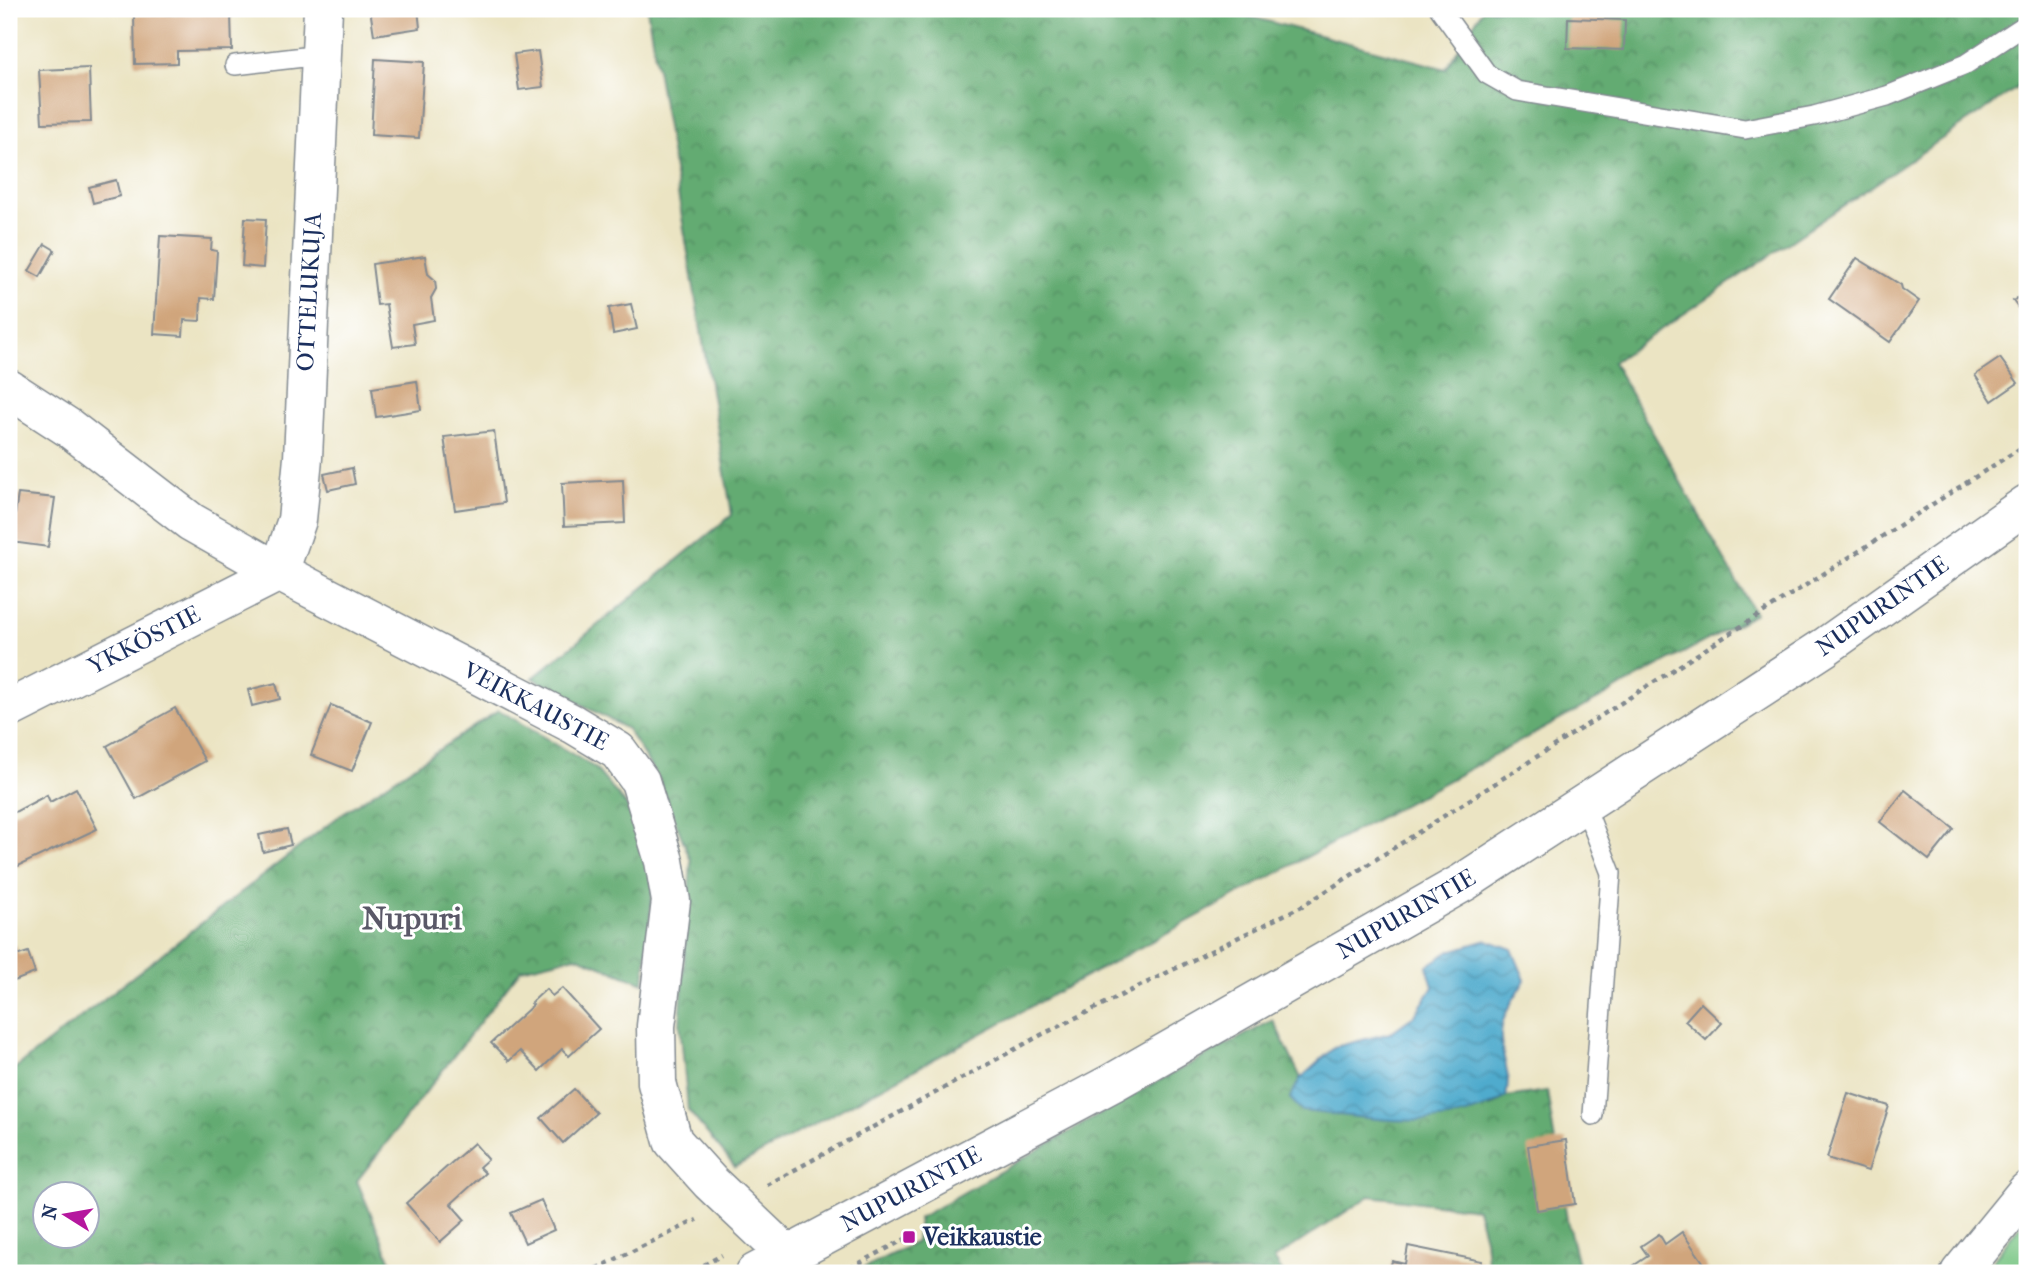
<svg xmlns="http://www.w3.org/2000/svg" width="2036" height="1282" viewBox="0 0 2036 1282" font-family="'IM FELL French Canon',serif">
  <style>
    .green { fill: #7ac685; stroke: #4a7a72; stroke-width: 2 }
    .forest { fill: url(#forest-crowns); stroke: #3f6d68; stroke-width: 2; fill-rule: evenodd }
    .water { fill: url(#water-waves); stroke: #356d96; stroke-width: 2 }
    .building { fill: #d0a57b }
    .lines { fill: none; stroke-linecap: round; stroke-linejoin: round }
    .service-casing { stroke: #838a90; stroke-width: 22 }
    .minor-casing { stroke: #838a90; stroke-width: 41 }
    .secondary-casing { stroke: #838a90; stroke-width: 41 }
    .path { stroke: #838a90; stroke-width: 4.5; stroke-dasharray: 5 5; stroke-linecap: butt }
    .service { stroke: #fff; stroke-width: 19 }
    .minor { stroke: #fff; stroke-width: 38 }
    .secondary { stroke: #fff; stroke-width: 38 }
    .poi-dot { fill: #b5179e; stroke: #fff; stroke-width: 2.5 }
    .labels { text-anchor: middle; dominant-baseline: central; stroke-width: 6; stroke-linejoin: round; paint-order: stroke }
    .street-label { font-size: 24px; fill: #1b2f5e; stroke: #fff }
    .poi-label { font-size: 24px; font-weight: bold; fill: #1b2f5e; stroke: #fff; text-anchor: start }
    .district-label { font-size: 32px; font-weight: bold; fill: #5a5868; stroke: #fff }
  </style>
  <defs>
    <pattern id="forest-crowns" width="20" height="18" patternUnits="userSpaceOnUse" patternTransform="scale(1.75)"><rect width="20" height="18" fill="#63ab72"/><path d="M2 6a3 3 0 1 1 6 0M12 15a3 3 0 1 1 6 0" fill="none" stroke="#518c61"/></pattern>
    <pattern id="water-waves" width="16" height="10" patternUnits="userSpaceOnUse" patternTransform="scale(1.75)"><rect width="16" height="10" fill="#4fabcd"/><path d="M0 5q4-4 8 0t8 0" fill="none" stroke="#418caa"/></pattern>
  </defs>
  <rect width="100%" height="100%" fill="#fff"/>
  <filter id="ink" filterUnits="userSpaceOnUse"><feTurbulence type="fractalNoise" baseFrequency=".0143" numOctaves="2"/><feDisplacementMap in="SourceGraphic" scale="14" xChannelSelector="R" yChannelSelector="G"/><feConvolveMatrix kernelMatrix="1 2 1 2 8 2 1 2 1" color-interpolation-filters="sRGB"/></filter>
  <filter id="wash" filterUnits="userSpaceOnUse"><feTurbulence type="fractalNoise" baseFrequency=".00686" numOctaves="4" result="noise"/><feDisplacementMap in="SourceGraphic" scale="28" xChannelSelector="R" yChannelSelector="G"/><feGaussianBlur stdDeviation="1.57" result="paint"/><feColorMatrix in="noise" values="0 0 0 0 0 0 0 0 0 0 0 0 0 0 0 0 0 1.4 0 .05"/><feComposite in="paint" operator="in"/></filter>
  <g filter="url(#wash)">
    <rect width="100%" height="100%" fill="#ebe4c3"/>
    <!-- green -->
    <path class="green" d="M 2027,1216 L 2027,1257 L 2021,1273 L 1984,1273 Z"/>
    <!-- forest -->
    <g class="forest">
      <path d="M 647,9 L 1222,9 L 1446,69 L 1483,9 L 2027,9 L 2027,81 L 1613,362 L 1755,614 L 735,1167 L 688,1110 L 680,1023 L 691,861 L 658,778 L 627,729 L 533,678 L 732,515 Z"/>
      <path d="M 499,710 L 595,768 L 627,806 L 646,843 L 653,888 L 644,983 L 576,956 L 521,969 L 357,1181 L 396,1273 L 9,1273 L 9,1073 L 343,813 ZM 46,1194 L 88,1194 L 88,1236 L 46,1236 Z"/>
      <path d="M 1273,1020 L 1301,1078 L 1290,1098 L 1491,1107 L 1506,1097 L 1547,1091 L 1567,1220 L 1580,1273 L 1488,1273 L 1485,1238 L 1477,1209 L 1370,1196 L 1274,1259 L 1283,1273 L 854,1273 L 916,1242 L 919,1218 L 1151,1085 Z"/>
    </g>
    <!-- water -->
    <path class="water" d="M 1487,940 L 1512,949 L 1525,980 C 1515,997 1500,1017 1501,1037 C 1501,1060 1512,1069 1506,1097 C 1445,1135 1370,1117 1302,1111 L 1290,1098 L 1301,1078 L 1335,1047 L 1390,1033 L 1415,1015 L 1433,987 L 1427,966 L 1450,951 Z"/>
    <g id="blocks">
      <!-- building -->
      <g class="building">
        <path d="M 370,9 L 418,9 L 420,28 L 374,35 Z"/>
        <path d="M 231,13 L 232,50 L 177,51 L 177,63 L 135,64 L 134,15 Z"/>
        <path d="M 1568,18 L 1625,20 L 1624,50 L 1567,48 Z"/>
        <path d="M 538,51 L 543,87 L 519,90 L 514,54 Z"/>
        <path d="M 375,59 L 424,62 L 419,138 L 371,135 Z"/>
        <path d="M 89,68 L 91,122 L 42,123 L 39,70 Z"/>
        <path d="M 116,180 L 120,196 L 93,203 L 89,187 Z"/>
        <path d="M 245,218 L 266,219 L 263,268 L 242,266 Z"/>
        <path d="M 160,236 L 212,239 L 211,250 L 217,251 L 214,299 L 201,298 L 200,321 L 184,320 L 183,336 L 154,334 Z"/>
        <path d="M 45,244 L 55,250 L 40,277 L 29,271 Z"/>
        <path d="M 425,256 L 428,274 L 435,280 L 436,289 L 431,298 L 434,320 L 412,324 L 415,344 L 393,347 L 386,304 L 377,305 L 372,264 Z"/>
        <path d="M 1857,258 L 1901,285 L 1902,289 L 1919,301 L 1890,342 L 1829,299 Z"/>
        <path d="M 2027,291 L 2027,320 L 2013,301 Z"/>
        <path d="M 631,304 L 637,329 L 613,334 L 609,308 Z"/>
        <path d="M 2000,358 L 2018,383 L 1992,401 L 1975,375 Z"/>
        <path d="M 417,381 L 421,410 L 376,417 L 372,388 Z"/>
        <path d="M 494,431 L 504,503 L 455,510 L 444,437 Z"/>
        <path d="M 352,468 L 355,484 L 328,490 L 324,474 Z"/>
        <path d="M 623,480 L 625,523 L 564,526 L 562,483 Z"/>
        <path d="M 18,494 L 55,498 L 48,547 L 11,542 Z"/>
        <path d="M 276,683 L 280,699 L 252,706 L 248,690 Z"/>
        <path d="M 331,705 L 372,722 L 352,771 L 311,755 Z"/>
        <path d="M 175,708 L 205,761 L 136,799 L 107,746 Z"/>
        <path d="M 76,788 L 97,829 L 12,869 L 9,861 L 9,815 L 47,795 L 50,802 Z"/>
        <path d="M 1905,790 L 1954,829 L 1929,860 L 1880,822 Z"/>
        <path d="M 287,829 L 291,845 L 263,852 L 259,835 Z"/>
        <path d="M 15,945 L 19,955 L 28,952 L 35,973 L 9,983 L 9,948 Z"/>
        <path d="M 562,988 L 599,1029 L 569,1056 L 562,1049 L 539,1071 L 520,1051 L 509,1061 L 491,1043 L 533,1005 L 531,1003 L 546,989 L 552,996 Z"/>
        <path d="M 1701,1003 L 1722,1023 L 1706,1040 L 1685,1021 Z"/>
        <path d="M 574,1089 L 596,1113 L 563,1143 L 541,1118 Z"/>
        <path d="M 1848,1093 L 1889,1106 L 1868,1171 L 1827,1158 Z"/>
        <path d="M 1566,1140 L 1575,1204 L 1537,1210 L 1528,1146 Z"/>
        <path d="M 474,1143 L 488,1159 L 479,1167 L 485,1173 L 451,1204 L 465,1220 L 440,1242 L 406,1203 Z"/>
        <path d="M 541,1200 L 554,1230 L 525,1243 L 511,1213 Z"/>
        <path d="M 1682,1232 L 1708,1269 L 1702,1273 L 1634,1273 L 1630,1268 L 1648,1256 L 1641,1246 L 1659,1234 L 1665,1244 Z"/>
        <path d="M 1408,1246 L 1482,1261 L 1480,1273 L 1389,1273 L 1392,1261 L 1405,1264 Z"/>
      </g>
    </g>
  </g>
  <g filter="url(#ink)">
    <use href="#blocks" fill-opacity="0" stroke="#838a90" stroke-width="2"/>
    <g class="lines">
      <!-- service casing -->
      <g class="service-casing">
        <g id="service">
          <path d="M 1440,9 L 1487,74 L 1517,91 L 1745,129 L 1814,116 L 1887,96 L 1966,64 L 2027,24"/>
          <path d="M 235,65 L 321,55"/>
          <path d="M 1584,804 L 1611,873 L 1593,1115"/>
        </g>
      </g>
      <!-- minor casing -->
      <g class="minor-casing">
        <g id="minor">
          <path d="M 9,389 L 69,428 L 191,522 L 279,572 L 573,724 L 618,751 L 640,781 L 664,861 L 671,901 L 656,1026 L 657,1083 L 673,1141 L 710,1182 L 787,1255"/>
          <path d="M 9,709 L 279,572 L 297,520 L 303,458 L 323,9"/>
          <path d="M 1960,1273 L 2027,1191"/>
        </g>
      </g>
      <!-- secondary casing -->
      <g class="secondary-casing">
        <path id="secondary" d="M 755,1273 L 1112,1083 L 1464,882 L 1825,647 L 2027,504"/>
      </g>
      <!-- path -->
      <g class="path">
        <path d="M 767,1185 L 1041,1035 L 1306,904 L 2027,444"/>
        <path d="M 695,1270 L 722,1255"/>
        <path d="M 587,1273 L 697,1220"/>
        <path d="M 841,1273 L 909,1237"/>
      </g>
      <!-- service -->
      <use href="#service" class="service"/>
      <!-- minor -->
      <use href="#minor" class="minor"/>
      <!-- secondary -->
      <use href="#secondary" class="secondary"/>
    </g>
  </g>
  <!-- markers -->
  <rect class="poi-dot" x="902" y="1230" width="14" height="14" rx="3.5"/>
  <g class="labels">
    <!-- street labels -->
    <g class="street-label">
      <text transform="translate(309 292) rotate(-87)">OTTELUKUJA</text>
      <text transform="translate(1882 606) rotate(-35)">NUPURINTIE</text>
      <text transform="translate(144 640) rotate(-27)">YKKÖSTIE</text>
      <text transform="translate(536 706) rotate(28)">VEIKKAUSTIE</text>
      <text transform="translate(1406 914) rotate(-30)">NUPURINTIE</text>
      <text transform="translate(911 1189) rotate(-28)">NUPURINTIE</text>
    </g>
    <!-- poi labels -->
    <g class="poi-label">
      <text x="923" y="1237">Veikkaustie</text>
    </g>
    <!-- district labels -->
    <g class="district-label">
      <text x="412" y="918">Nupuri</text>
    </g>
  </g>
  <!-- margin -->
  <rect width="2036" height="1282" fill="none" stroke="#fff" stroke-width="35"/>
  <!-- north arrow -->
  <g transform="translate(66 1215) rotate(281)"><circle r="33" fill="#ffffff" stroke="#a4acbf" stroke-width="2"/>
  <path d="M0-5L12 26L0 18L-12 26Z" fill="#b5179e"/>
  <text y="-10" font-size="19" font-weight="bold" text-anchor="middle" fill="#1b2f5e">N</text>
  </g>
</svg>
